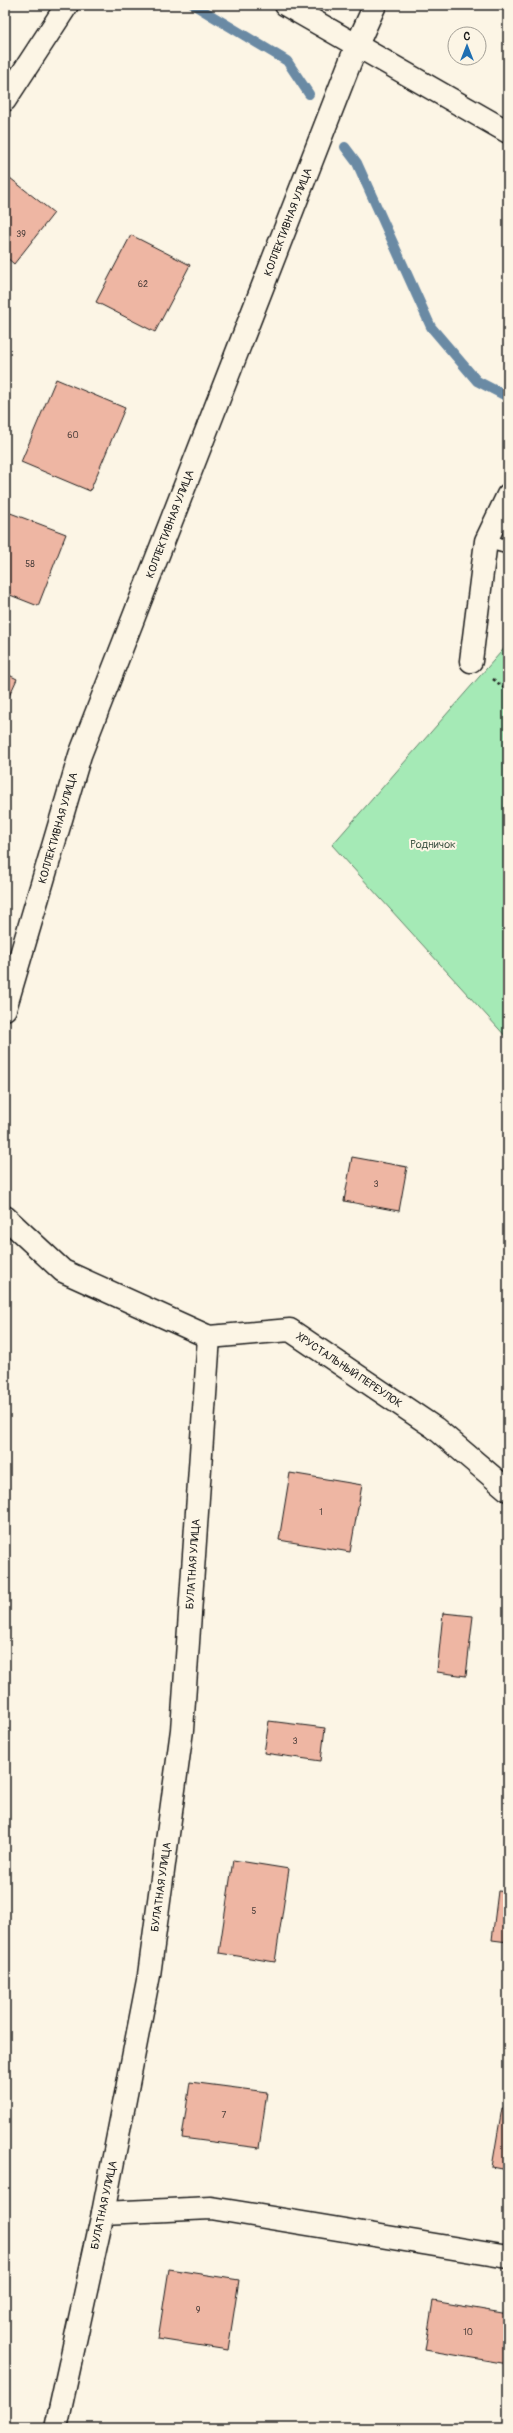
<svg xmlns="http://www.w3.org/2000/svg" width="513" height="2433" viewBox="0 0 513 2433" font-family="Pangolin,sans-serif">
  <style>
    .green { fill: #a5eab6; stroke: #608369 }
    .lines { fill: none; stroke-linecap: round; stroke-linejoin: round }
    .stream { stroke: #6b8aa4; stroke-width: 10 }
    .building { fill: #eeb6a3; stroke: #1c1c1c }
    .service-casing { stroke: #1c1c1c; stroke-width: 16 }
    .minor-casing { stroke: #1c1c1c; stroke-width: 25 }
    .path { stroke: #1c1c1c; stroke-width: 2.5; stroke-dasharray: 3 3; stroke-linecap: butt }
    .service { stroke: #fcf5e5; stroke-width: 13 }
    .minor { stroke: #fcf5e5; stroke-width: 22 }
    .labels { text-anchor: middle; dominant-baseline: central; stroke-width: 4; stroke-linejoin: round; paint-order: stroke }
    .number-label { font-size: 9px; fill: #50423e }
    .street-label { font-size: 11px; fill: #1c1c1c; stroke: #fcf5e5 }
    .park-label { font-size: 11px; fill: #455a4a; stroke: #fcf5e5 }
  </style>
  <rect width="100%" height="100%" fill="#fcf5e5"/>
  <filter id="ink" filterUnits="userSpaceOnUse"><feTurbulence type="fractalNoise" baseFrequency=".025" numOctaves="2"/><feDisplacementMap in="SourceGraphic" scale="8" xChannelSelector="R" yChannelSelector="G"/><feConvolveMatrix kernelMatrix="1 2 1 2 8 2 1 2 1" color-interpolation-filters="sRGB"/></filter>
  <g filter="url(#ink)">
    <!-- green -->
    <path class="green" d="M 508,644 L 508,1039 L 332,845 Z"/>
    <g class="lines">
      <!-- stream -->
      <g class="stream">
        <path d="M 194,5 L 287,61 L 309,94"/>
        <path d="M 345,147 L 357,163 L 431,327 L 477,381 L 508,397"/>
      </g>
    </g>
    <!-- building -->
    <g class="building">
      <path d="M 5,174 L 54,213 L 14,264 L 5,256 Z"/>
      <path d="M 131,235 L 190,265 L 155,332 L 96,302 Z"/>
      <path d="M 56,379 L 125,408 L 90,491 L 21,462 Z"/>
      <path d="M 5,511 L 66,534 L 38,606 L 5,593 Z"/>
      <path d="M 5,673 L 17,679 L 5,705 Z"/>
      <path d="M 352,1157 L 407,1167 L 399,1211 L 344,1201 Z"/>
      <path d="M 290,1473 L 362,1485 L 350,1552 L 279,1540 Z"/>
      <path d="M 443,1613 L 473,1616 L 466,1676 L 437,1672 Z"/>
      <path d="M 269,1721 L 325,1728 L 321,1761 L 264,1753 Z"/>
      <path d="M 233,1860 L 289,1869 L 275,1962 L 219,1953 Z"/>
      <path d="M 498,1891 L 508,1892 L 508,1942 L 492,1940 Z"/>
      <path d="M 190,2082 L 267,2092 L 259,2148 L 182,2138 Z"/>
      <path d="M 502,2108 L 508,2109 L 508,2170 L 492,2167 Z"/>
      <path d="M 169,2269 L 239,2280 L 228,2350 L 158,2339 Z"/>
      <path d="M 433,2301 L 508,2314 L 508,2364 L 425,2350 Z"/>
    </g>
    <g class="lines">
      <!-- service casing -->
      <g class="service-casing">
        <path id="service" d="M 486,541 L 508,547"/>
      </g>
      <!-- minor casing -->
      <g class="minor-casing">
        <g id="minor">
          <path d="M 286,5 L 508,132"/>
          <path d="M 5,100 L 67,5"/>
          <path d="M 471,661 L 486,541 L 508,495"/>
          <path d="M 5,1009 L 80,755 L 356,47 L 375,5"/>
          <path d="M 5,1217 L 63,1271 L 209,1337 L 290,1330 L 435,1428 L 508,1490"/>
          <path d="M 103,2213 L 211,2208 L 508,2257"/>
          <path d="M 56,2428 L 103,2213 L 149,1975 L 182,1730 L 209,1337"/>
        </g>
      </g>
      <!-- path -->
      <path class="path" d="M 493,679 L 508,691"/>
      <!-- service -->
      <use href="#service" class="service"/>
      <!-- minor -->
      <use href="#minor" class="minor"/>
    </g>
  </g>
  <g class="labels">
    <!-- number labels -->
    <g class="number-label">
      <text x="21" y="234">39</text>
      <text x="143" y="284">62</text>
      <text x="73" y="435">60</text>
      <text x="30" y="564">58</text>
      <text x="376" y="1184">3</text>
      <text x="321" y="1512">1</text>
      <text x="295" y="1741">3</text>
      <text x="254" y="1911">5</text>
      <text x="224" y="2115">7</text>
      <text x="198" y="2310">9</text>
      <text x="468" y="2332">10</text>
    </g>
    <!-- street labels -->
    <g class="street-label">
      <text transform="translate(288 222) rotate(-69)">КОЛЛЕКТИВНАЯ УЛИЦА</text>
      <text transform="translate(170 524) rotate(-69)">КОЛЛЕКТИВНАЯ УЛИЦА</text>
      <text transform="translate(58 828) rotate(-74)">КОЛЛЕКТИВНАЯ УЛИЦА</text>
      <text transform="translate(349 1370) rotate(34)">ХРУСТАЛЬНЫЙ ПЕРЕУЛОК</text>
      <text transform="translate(193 1564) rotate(-86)">БУЛАТНАЯ УЛИЦА</text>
      <text transform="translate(161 1887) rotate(-82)">БУЛАТНАЯ УЛИЦА</text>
      <text transform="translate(104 2205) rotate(-78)">БУЛАТНАЯ УЛИЦА</text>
    </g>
    <!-- park labels -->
    <g class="park-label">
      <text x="433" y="844">Родничок</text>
    </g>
  </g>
  <!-- margin -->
  <rect width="513" height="2433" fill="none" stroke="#fcf5e5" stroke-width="20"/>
  <rect x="10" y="10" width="493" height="2413" fill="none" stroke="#1c1c1c" stroke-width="1.5" filter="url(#ink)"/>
  <!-- north arrow -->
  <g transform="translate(467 46)"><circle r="19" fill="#fcf5e5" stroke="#a29e95"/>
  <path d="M0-3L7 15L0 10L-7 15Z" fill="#1f6fb2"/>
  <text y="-6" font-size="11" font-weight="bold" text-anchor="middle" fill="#1c1c1c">С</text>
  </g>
</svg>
